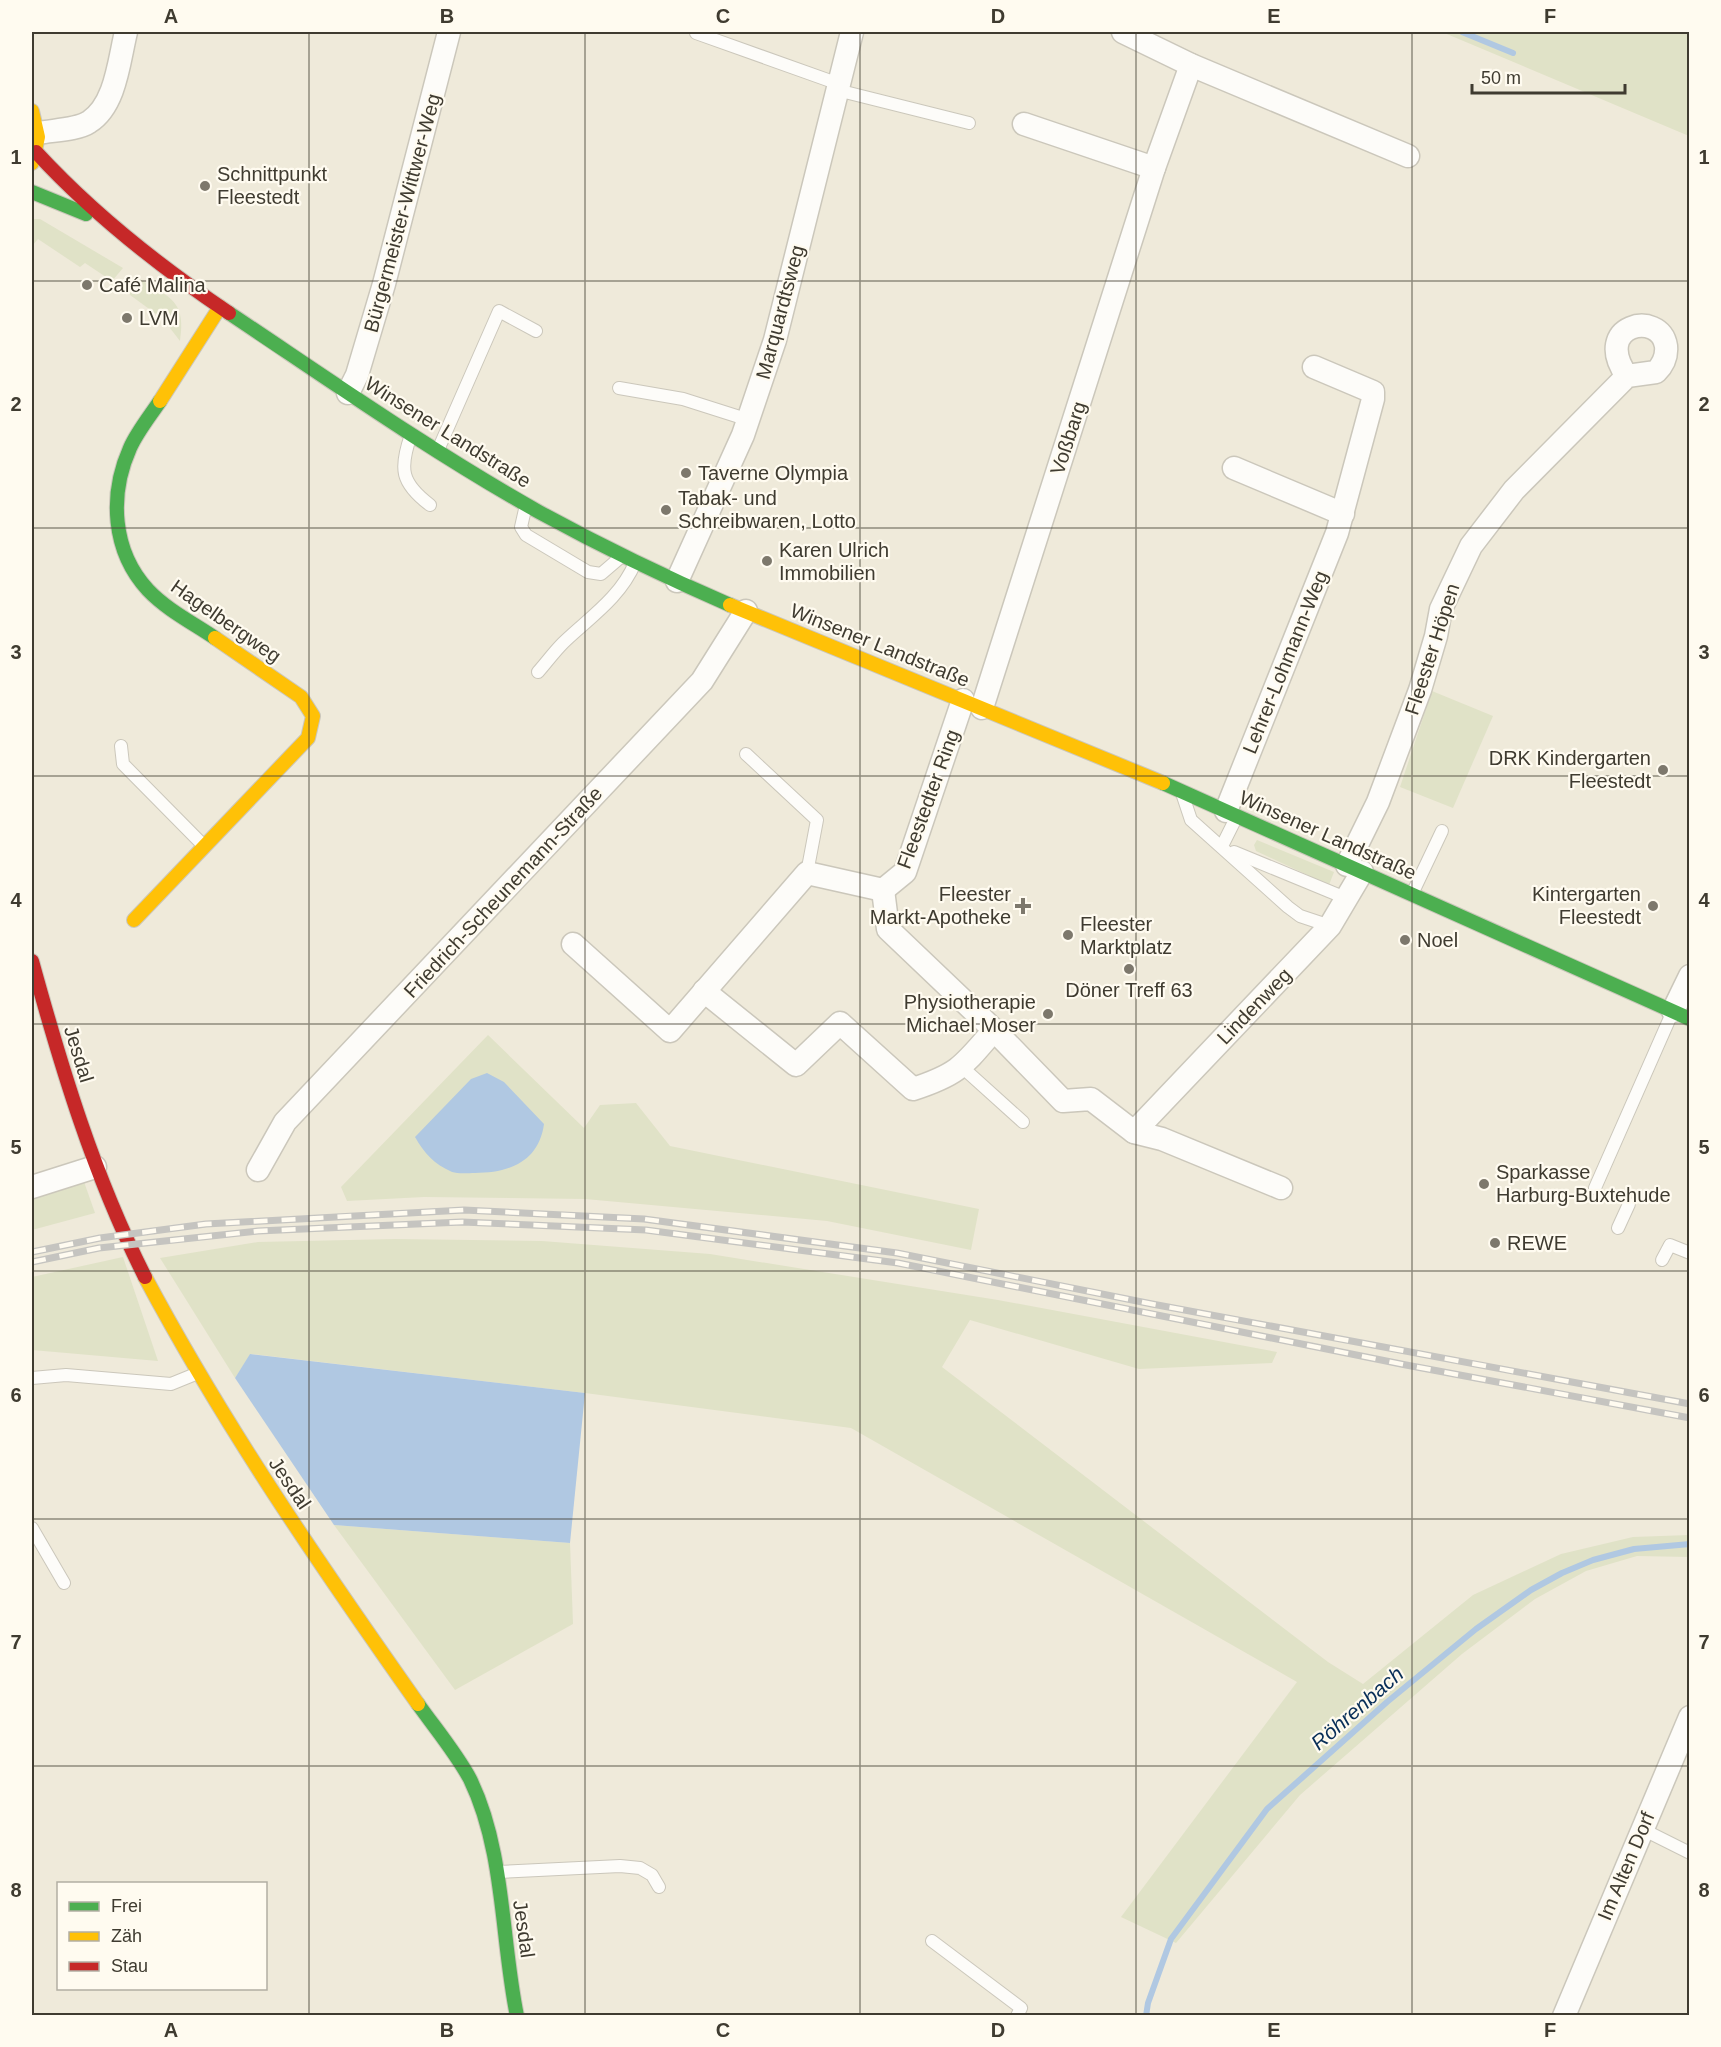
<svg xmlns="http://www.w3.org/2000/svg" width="1721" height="2047" viewBox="0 0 1721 2047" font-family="Arial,sans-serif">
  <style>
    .green { fill: #e0e2c7 }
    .water { fill: #b0c8e2 }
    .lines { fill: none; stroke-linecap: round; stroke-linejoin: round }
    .stream { stroke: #b0c8e2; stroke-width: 6 }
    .lane-casing { stroke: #cbc7bb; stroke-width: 14 }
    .street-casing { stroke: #cbc7bb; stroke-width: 25 }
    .fast-casing { stroke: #cbc7bb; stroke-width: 16 }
    .slow-casing { stroke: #cbc7bb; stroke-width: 16 }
    .jam-casing { stroke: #cbc7bb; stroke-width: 16 }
    .lane { stroke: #fdfcf9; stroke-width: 12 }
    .street { stroke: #fdfcf9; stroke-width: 22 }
    .fast { stroke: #4caf50; stroke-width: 14 }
    .slow { stroke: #ffc107; stroke-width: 14 }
    .jam { stroke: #c62828; stroke-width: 14 }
    .rail-casing { stroke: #c5c4c0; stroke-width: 7 }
    .rail { stroke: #fffbf0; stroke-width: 4.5; stroke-dasharray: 14; stroke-linecap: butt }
    .grid { fill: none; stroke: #3f3b30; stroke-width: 1.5; stroke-opacity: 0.55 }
    .poi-dot { fill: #7d786c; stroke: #fffbf0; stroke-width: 2 }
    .labels { text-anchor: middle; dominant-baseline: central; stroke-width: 4.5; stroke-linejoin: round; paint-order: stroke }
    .poi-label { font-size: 20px; fill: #3f3b30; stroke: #fffbf0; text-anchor: start }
    .street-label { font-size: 20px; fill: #3f3b30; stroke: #fffbf0 }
    .water-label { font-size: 21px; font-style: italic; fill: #092f58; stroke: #fffbf0 }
    .neatline { fill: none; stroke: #3f3b30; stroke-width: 2 }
    .grid-label { font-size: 20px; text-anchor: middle; font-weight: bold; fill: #3f3b30 }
  </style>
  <rect width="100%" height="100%" fill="#efeada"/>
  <!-- green -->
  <g class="green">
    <path d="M 1442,32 L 1689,32 L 1689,136 Z"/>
    <path d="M 32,219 L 40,219 L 123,268 L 112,281 L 85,263 L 80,267 L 38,239 L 32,246 Z"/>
    <path d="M 135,276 C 167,297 187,298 180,341 L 163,319 L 130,295 L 128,286 Z"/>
    <path d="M 1432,691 L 1493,716 L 1453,808 L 1400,787 Z"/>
    <path d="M 1257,840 L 1334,872 L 1329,885 L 1256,851 L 1254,845 Z"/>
    <path d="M 488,1035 L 584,1128 L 600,1105 L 636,1103 L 670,1146 L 979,1209 L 971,1250 L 827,1221 L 585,1199 L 424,1197 L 347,1201 L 341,1187 Z"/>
    <path d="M 83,1179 L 95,1213 L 32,1230 L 32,1195 Z"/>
    <path d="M 395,1239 L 542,1241 L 710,1254 L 998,1300 L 1277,1352 L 1272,1363 L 1139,1369 L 970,1320 L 942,1367 L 1328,1662 L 1363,1684 L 1473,1595 L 1561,1554 L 1633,1537 L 1689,1535 L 1689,1557 L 1637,1556 L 1586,1571 L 1535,1599 L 1462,1654 L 1300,1795 L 1176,1943 L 1121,1917 L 1297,1682 L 851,1428 L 585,1393 L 251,1354 L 235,1378 L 160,1258 L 258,1242 Z"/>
    <path d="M 123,1257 L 158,1361 L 32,1350 L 32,1277 Z"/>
    <path d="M 334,1525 L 570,1543 L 573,1624 L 455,1690 Z"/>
  </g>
  <!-- water -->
  <g class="water">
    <path d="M 487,1073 L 504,1082 L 544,1124 C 539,1161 510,1173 475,1173 C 468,1173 458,1174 452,1172 C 434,1164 424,1153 415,1137 L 471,1079 Z"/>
    <path d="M 250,1354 L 585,1393 L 570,1543 L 334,1525 L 235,1378 Z"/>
  </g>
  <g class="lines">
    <!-- stream -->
    <g class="stream">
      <path d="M 1462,32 L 1513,53"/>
      <path d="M 1146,2016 L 1148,2003 L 1171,1939 L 1267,1809 L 1387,1702 L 1476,1629 L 1531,1590 L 1562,1573 L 1593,1560 L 1634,1549 L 1690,1544"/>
    </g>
    <!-- lane casing -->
    <g class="lane-casing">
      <g id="lane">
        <path d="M 696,33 L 839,84"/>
        <path d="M 837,90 L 969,123"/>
        <path d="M 619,388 L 683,399 L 749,420"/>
        <path d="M 411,435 C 399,469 401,483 430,505"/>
        <path d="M 438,450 L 499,311 L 536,331"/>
        <path d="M 526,505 L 521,527 L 526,535 L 588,572 L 601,574 L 622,556"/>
        <path d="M 538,672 C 546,663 554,652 563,643 C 589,618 620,598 635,563"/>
        <path d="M 121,746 L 123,764 L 202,844"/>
        <path d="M 746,754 L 817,820 L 807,873"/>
        <path d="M 1183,796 L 1191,820 L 1288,907 L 1300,916 L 1330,926"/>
        <path d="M 1222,846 L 1237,816"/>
        <path d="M 1234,852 L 1348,899"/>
        <path d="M 1413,892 L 1442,831"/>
        <path d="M 962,1067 L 1023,1122"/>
        <path d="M 1595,1188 L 1673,1011"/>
        <path d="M 1618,1228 L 1629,1204"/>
        <path d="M 1662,1260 L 1670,1245 L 1690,1253"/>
        <path d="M 32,1378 L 66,1375 L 171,1384 L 198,1373"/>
        <path d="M 32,1528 L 64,1583"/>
        <path d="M 1642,1829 L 1690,1853"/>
        <path d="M 498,1872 L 620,1866 L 640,1868 L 652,1875 L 659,1887"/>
        <path d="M 932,1941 L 1021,2008 L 1017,2016"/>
      </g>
    </g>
    <!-- street casing -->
    <g class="street-casing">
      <g id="street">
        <path d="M 1123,32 L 1191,65 L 1408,156"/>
        <path d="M 1024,124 L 1154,168"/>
        <path d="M 38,133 C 53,130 77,130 89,122 C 116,105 119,60 126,32"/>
        <path d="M 348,393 L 357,375 L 384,284 L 449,32"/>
        <path d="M 1234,468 L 1343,514"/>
        <path d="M 677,581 L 743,435 L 775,340 L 852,32"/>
        <path d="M 982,708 L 1154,168 L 1191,65"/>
        <path d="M 1226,811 L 1337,533 L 1373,399 L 1373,392 L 1314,367"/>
        <path d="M 1347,865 L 1378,802 L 1420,690 L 1436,636 L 1441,609 L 1471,546 L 1514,490 L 1627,376 C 1591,325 1660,309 1666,346 C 1667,356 1663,365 1656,372 L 1627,376"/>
        <path d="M 883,890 L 888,929 L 994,1030 L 1063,1101 L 1091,1099 L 1134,1132 L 1162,1139 L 1281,1188"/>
        <path d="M 883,890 L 905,872 L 963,700"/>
        <path d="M 573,944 L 670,1031 L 807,873 L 883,890"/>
        <path d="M 704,991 L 796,1065 L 840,1023 L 913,1089 C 959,1074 963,1066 994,1030"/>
        <path d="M 1673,1011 L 1690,976"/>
        <path d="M 1134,1132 L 1330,926 L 1362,872"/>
        <path d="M 258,1170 L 285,1122 L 702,681 L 746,611"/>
        <path d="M 32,1187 L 95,1167"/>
        <path d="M 1564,2016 L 1690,1717"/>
      </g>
    </g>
    <!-- fast casing -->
    <g class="fast-casing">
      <g id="fast">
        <path d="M 32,192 L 86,214"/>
        <path d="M 229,313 C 331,381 432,452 539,512 C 601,546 665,577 730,605"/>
        <path d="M 160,401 C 150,416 137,432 130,448 C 109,495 112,551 148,590 C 167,610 193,623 215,638"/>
        <path d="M 1163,783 L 1690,1019"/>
        <path d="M 418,1704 C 435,1728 456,1753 470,1779 C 505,1851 501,1939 517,2016"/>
      </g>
    </g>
    <!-- slow casing -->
    <g class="slow-casing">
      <g id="slow">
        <path d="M 32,111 L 38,137 L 32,163"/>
        <path d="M 160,401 L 220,307"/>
        <path d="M 730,605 L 1163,783"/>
        <path d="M 134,920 L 308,738 L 313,716 L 301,697 L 215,638"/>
        <path d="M 145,1277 C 225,1427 320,1565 418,1704"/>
      </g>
    </g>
    <!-- jam casing -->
    <g class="jam-casing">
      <g id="jam">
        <path d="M 36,152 C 94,215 159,266 229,313"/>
        <path d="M 32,961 C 62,1070 94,1176 145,1277"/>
      </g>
    </g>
    <!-- lane -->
    <use href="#lane" class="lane"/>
    <!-- street -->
    <use href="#street" class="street"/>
    <!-- fast -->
    <use href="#fast" class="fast"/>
    <!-- slow -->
    <use href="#slow" class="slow"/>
    <!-- jam -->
    <use href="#jam" class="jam"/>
    <!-- rail casing -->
    <g class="rail-casing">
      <g id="rail">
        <path d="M 32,1252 L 100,1238 L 206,1224 L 464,1210 L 644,1219 L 897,1253 L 1152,1304 L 1690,1404"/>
        <path d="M 32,1262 L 99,1248 L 258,1231 L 462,1222 L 646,1230 L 898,1263 L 1406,1365 L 1690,1418"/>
      </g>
    </g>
    <!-- rail -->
    <use href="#rail" class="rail"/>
  </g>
  <!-- grid -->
  <path class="grid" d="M 309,32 L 309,2016M 585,32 L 585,2016M 860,32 L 860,2016M 1136,32 L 1136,2016M 1412,32 L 1412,2016M 32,281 L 1690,281M 32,528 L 1690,528M 32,776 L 1690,776M 32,1024 L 1690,1024M 32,1271 L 1690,1271M 32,1519 L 1690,1519M 32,1766 L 1690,1766"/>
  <!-- markers -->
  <g class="poi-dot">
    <circle cx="205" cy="186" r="6"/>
    <circle cx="87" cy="285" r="6"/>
    <circle cx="127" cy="318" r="6"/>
    <circle cx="686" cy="473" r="6"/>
    <circle cx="666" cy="510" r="6"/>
    <circle cx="767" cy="561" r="6"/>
    <circle cx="1663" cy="770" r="6"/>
    <path d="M1020 897h6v6h6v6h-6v6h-6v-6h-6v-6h6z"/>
    <circle cx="1653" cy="906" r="6"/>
    <circle cx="1068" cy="935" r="6"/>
    <circle cx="1405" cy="940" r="6"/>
    <circle cx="1129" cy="969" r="6"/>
    <circle cx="1048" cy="1014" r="6"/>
    <circle cx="1484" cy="1184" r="6"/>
    <circle cx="1495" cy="1243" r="6"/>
  </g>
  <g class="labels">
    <!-- poi labels -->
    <g class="poi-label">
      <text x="217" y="174">Schnittpunkt<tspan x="217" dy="23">Fleestedt</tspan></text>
      <text x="99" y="285">Café Malina</text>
      <text x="139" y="318">LVM</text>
      <text x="698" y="473">Taverne Olympia</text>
      <text x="678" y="498">Tabak- und<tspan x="678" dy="23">Schreibwaren, Lotto</tspan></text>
      <text x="779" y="550">Karen Ulrich<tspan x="779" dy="23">Immobilien</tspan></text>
      <text x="1651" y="758" text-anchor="end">DRK Kindergarten<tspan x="1651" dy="23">Fleestedt</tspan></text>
      <text x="1011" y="894" text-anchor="end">Fleester<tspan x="1011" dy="23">Markt-Apotheke</tspan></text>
      <text x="1641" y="894" text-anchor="end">Kintergarten<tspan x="1641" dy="23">Fleestedt</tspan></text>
      <text x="1080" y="924">Fleester<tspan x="1080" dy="23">Marktplatz</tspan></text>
      <text x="1417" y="940">Noel</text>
      <text x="1129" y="990" text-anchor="middle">Döner Treff 63</text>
      <text x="1036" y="1002" text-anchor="end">Physiotherapie<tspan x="1036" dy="23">Michael Moser</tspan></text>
      <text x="1496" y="1172">Sparkasse<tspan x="1496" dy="23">Harburg-Buxtehude</tspan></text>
      <text x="1507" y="1243">REWE</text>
    </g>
    <!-- street labels -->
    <g class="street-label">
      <text transform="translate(402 213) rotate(-75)">Bürgermeister-Wittwer-Weg</text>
      <text transform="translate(780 312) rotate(-75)">Marquardtsweg</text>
      <text transform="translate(448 432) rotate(32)">Winsener Landstraße</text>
      <text transform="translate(1068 438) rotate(-72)">Voßbarg</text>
      <text transform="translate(226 621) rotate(35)">Hagelbergweg</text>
      <text transform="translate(880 645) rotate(22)">Winsener Landstraße</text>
      <text transform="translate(1432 649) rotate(-72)">Fleester Höpen</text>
      <text transform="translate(1285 662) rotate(-68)">Lehrer-Lohmann-Weg</text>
      <text transform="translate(928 799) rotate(-70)">Fleestedter Ring</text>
      <text transform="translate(1328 835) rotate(24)">Winsener Landstraße</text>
      <text transform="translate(503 892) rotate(-47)">Friedrich-Scheunemann-Straße</text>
      <text transform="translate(1254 1006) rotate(-46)">Lindenweg</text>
      <text transform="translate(79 1054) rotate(73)">Jesdal</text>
      <text transform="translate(290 1483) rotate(56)">Jesdal</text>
      <text transform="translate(1626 1866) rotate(-67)">Im Alten Dorf</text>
      <text transform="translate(524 1929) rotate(82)">Jesdal</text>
    </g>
    <!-- water labels -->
    <g class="water-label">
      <text transform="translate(1357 1708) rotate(-41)">Röhrenbach</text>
    </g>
  </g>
  <!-- border -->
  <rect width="1721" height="2047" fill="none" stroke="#fffbf0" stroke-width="66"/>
  <!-- legend -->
  <rect x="57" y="1882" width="210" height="108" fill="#fffbf0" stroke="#b2aea3" stroke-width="1.5"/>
  <rect x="69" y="1902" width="30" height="9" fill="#4caf50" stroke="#b2aea3" stroke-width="1.5"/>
  <text x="111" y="1912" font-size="18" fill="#3f3b30">Frei</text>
  <rect x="69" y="1932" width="30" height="9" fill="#ffc107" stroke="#b2aea3" stroke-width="1.5"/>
  <text x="111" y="1942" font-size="18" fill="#3f3b30">Zäh</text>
  <rect x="69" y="1962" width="30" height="9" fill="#c62828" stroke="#b2aea3" stroke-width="1.5"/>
  <text x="111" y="1972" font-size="18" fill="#3f3b30">Stau</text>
  <!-- scale -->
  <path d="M1472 84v9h153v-9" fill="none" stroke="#3f3b30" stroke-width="3"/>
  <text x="1481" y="84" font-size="18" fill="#3f3b30" stroke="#fffbf0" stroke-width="4.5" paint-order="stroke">50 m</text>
  <rect x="33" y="33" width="1655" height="1981" class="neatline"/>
  <g class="grid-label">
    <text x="171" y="23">A</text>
    <text x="447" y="23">B</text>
    <text x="723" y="23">C</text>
    <text x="998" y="23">D</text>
    <text x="1274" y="23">E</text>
    <text x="1550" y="23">F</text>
    <text x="16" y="164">1</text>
    <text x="1704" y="164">1</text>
    <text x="16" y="411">2</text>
    <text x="1704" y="411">2</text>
    <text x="16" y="659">3</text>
    <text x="1704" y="659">3</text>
    <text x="16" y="907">4</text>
    <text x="1704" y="907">4</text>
    <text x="16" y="1154">5</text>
    <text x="1704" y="1154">5</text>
    <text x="16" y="1402">6</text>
    <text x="1704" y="1402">6</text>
    <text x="16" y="1649">7</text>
    <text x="1704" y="1649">7</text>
    <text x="16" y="1897">8</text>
    <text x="1704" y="1897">8</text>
    <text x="171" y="2037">A</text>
    <text x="447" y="2037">B</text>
    <text x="723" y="2037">C</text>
    <text x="998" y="2037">D</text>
    <text x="1274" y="2037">E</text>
    <text x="1550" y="2037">F</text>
  </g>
</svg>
